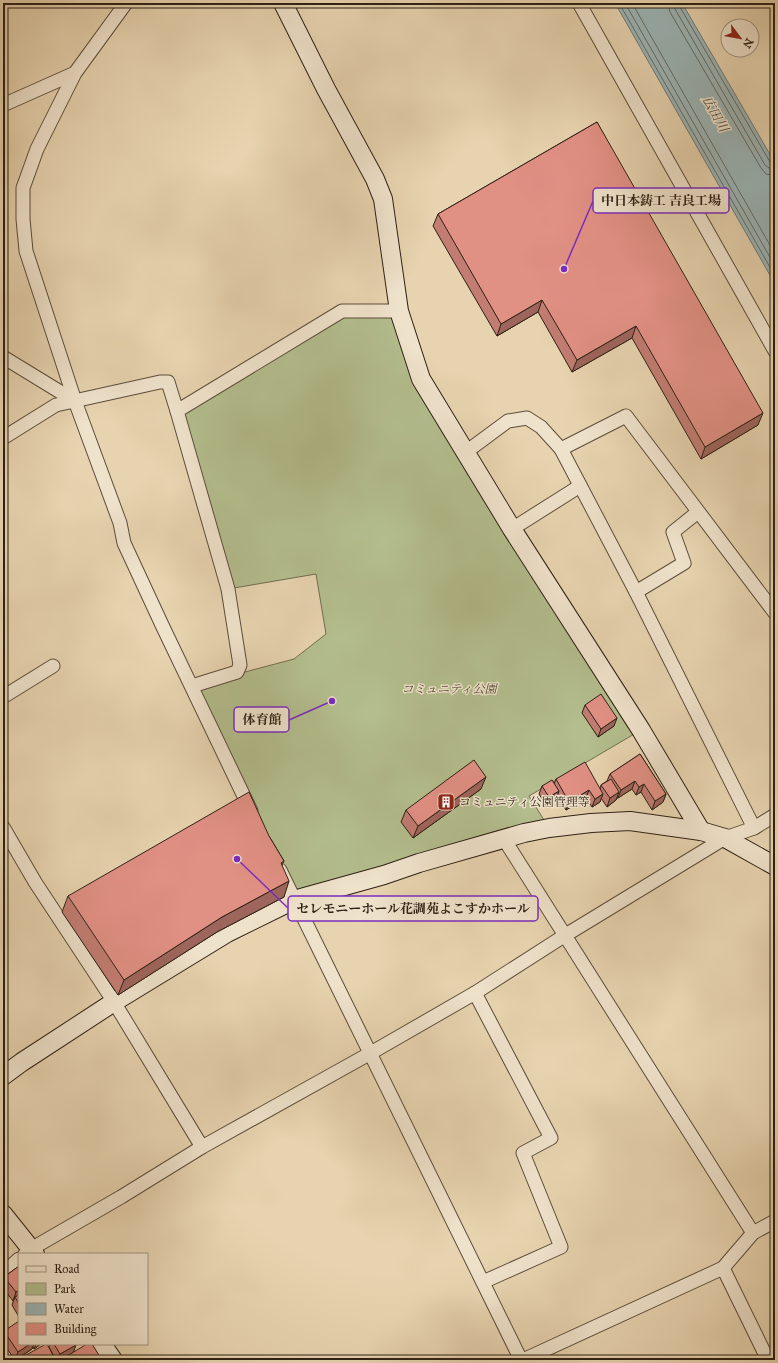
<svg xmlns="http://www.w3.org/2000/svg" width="778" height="1363" viewBox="0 0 778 1363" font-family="'IM FELL Great Primer','Noto Serif JP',serif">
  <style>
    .green { fill: #b3bd8d; stroke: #706e50 }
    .water { fill: #9bb5b6; stroke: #6f7975 }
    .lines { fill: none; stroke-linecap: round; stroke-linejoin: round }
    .shore { stroke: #646a65; stroke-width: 1 }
    .street-casing { stroke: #5c4d3b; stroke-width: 15 }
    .secondary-casing { stroke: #2d2014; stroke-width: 20 }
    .street { stroke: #efe2cb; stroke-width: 13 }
    .secondary { stroke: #efe2cb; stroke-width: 18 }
    .wall { fill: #c27c72; stroke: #2d2014 }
    .shaded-wall { fill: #9e655c; stroke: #2d2014 }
    .building { fill: #e19084; stroke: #2d2014 }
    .labels { text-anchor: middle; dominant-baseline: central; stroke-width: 3; stroke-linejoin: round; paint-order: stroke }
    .park-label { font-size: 12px; font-style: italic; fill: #4e4732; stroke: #efe2cb }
    .poi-label { font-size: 12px; fill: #2d2014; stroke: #efe2cb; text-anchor: start }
    .water-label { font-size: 13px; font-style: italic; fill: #4e4d45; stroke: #efe2cb }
    .leader { fill: none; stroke: #7b2cbf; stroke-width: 1.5 }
    .callout-dot { fill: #7b2cbf; stroke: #efe2cb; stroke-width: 1.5 }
    .callout { fill: #efe2cb; stroke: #7b2cbf; stroke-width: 1.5 }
    .callout-label { font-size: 13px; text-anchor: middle; font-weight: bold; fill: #2d2014 }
  </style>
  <rect width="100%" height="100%" fill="#e7d3af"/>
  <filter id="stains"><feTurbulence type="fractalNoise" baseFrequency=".005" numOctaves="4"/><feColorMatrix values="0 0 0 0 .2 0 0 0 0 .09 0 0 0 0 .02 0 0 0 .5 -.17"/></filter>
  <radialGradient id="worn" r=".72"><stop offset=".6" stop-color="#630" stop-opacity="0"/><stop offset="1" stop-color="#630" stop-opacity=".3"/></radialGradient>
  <!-- green -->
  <path class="green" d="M 342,311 L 399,311 L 421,379 L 641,730 L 529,796 L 549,828 L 294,900 L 192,686 L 294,659 L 326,634 L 316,574 L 228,589 L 177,411 Z"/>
  <!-- water -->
  <path class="water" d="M 615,3 L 682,3 L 775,163 L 775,284 Z"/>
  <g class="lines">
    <!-- shore -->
    <g class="shore">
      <path d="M 619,3 L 775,276"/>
      <path d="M 625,3 L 775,266"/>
      <path d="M 632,3 L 775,254"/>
      <path d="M 668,3 L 670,12 L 761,168 L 766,174 L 775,176"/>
      <path d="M 674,3 L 675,9 L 765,165 L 769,168 L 775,170"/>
      <path d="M 679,3 L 680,7 L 770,162 L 775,164"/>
    </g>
    <!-- street casing -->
    <g class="street-casing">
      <g id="street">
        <path d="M 126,3 L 75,73 L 37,149 L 23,188 L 23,219 L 26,251 L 75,401 L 120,523 L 124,543 L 162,625 L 251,811"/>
        <path d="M 579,3 L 775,351"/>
        <path d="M 3,105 L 75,73"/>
        <path d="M 3,357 L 75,401"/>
        <path d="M 177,411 L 342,311 L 399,311"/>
        <path d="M 3,438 L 56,405 L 160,382 L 168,382 L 177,411 L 228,589 L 240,665 L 237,672 L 192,686"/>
        <path d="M 561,449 L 636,592 L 754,828"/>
        <path d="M 466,452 L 508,421 L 527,418 L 541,427 L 561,449 L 626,416 L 775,613"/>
        <path d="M 512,529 L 580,486"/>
        <path d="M 636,592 L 684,563 L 673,532 L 698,512"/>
        <path d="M 3,697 L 53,666"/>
        <path d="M 3,827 L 35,882 L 114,1002 L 202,1147"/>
        <path d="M 504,839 L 753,1233"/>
        <path d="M 280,870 L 521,1360"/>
        <path d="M 475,993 L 551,1138 L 523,1153 L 561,1247 L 483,1282"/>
        <path d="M 25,1254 L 31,1249 L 121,1197 L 202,1147 L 369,1054 L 475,993 L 564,936 L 725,838 L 754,828 L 775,815"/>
        <path d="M 723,1268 L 768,1360"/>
        <path d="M 3,1273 L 19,1259"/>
        <path d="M 523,1360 L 723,1268 L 753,1233 L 775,1221"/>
      </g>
    </g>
    <!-- secondary casing -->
    <g class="secondary-casing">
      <g id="secondary">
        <path d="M 283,3 L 326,89 L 375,179 L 383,199 L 399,311 L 421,379 L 512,529 L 641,730 L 701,831"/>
        <path d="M 3,1076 L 22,1062 L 114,1002 L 227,933 L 294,900 L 384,875 L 419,863 L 524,833 L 549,828 L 591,823 L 630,821 L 701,831 L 725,838 L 775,866"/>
        <path d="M 3,1214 L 35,1254"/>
        <path d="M 102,1344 L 113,1360"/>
      </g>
    </g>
    <!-- street -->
    <use href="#street" class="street"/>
    <!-- secondary -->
    <use href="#secondary" class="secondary"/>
  </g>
  <!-- wall -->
  <g class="wall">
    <path d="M 597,122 L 758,425 L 701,459 L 632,338 L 572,372 L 538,312 L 497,336 L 433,226 L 438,214 Z"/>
    <path d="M 585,705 L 614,726 L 598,737 L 582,713 Z"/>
    <path d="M 640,754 L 666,794 L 663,802 L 652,810 L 641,792 L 636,795 L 632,789 L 618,798 L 617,798 L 616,800 L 607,807 L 601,798 L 600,802 L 592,807 L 586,798 L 566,810 L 557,795 L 556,799 L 546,805 L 539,794 L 542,786 L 554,784 L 556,779 L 600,789 L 601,785 L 607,781 L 610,774 Z"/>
    <path d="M 481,789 L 413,838 L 401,822 L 406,810 Z"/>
    <path d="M 269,836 L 284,861 L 282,865 L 284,897 L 217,932 L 118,995 L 62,912 L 68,896 Z"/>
    <path d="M 19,1266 L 19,1317 L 12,1305 L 14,1299 L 13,1301 L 3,1288 L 3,1281 L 4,1277 Z"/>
    <path d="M 4,1331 L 19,1344 L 41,1344 L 34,1349 L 33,1347 L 32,1349 L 16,1360 L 15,1360 L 3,1343 L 3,1333 Z"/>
    <path d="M 50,1344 L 76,1344 L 76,1345 L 73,1352 L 102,1360 L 66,1360 L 67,1356 L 60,1360 L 56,1360 L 49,1347 Z"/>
  </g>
  <!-- shaded-wall -->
  <g class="shaded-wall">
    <path d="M 542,300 L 538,312 L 497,336 L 501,324 Z"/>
    <path d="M 636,326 L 632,338 L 572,372 L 577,360 Z"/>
    <path d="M 763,413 L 758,425 L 701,459 L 705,447 Z"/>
    <path d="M 617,718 L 614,726 L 598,737 L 601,729 Z"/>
    <path d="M 486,777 L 481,789 L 413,838 L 418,826 Z"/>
    <path d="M 635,781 L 632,789 L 618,798 L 621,790 Z"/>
    <path d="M 644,784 L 641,792 L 636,795 L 639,787 Z"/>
    <path d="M 589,790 L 586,798 L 566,810 L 569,802 Z"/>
    <path d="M 559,791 L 556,799 L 546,805 L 549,797 Z"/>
    <path d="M 619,792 L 616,800 L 607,807 L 610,798 Z"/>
    <path d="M 603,794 L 600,802 L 592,807 L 595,799 Z"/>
    <path d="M 666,794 L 663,802 L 652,810 L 655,801 Z"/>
    <path d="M 289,881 L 284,897 L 217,932 L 118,995 L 124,980 L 222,917 Z"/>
    <path d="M 19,1290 L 19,1296 L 15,1297 L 13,1301 L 16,1292 Z"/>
    <path d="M 7,1295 L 5,1299 L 3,1300 L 3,1297 Z"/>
    <path d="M 30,1344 L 34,1344 L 32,1349 L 15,1360 L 18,1352 Z"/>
    <path d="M 36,1344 L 41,1344 L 34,1349 Z"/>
    <path d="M 76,1345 L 73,1353 L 60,1360 L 57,1360 L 60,1354 Z"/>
  </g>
  <!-- building -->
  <g class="building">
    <path d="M 597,122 L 763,413 L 705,447 L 636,326 L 577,360 L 542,300 L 501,324 L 438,214 Z"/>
    <path d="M 601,694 L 617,718 L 601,729 L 585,705 Z"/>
    <path d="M 640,754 L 666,794 L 655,801 L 644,784 L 639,787 L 635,781 L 621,790 L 610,774 Z"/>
    <path d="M 474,760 L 486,777 L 418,826 L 406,810 Z"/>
    <path d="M 585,762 L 603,794 L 595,799 L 589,790 L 569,802 L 556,779 Z"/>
    <path d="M 611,779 L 619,792 L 610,798 L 601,785 Z"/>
    <path d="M 552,780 L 559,791 L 549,797 L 542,786 Z"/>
    <path d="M 249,792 L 269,836 L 284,861 L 281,863 L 289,881 L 222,917 L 124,980 L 68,896 Z"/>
    <path d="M 19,1266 L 19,1290 L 16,1292 L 4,1277 Z"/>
    <path d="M 3,1289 L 7,1295 L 3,1297 Z"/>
    <path d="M 19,1295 L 19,1304 L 15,1297 Z"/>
    <path d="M 19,1321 L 19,1344 L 30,1344 L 18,1352 L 4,1331 Z"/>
    <path d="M 46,1344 L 47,1344 L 55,1359 L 53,1360 L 17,1360 Z"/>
    <path d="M 54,1344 L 76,1344 L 76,1345 L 60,1354 Z"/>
    <path d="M 87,1344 L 92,1344 L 102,1360 L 70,1360 L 67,1356 Z"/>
  </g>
  <!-- icons -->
  <defs>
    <g id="building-square" transform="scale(0.9)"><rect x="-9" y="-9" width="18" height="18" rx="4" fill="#8f2418" stroke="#efe2cb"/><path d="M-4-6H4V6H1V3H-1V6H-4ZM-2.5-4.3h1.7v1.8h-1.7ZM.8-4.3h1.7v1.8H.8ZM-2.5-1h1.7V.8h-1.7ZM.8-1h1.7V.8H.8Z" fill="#fff"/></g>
  </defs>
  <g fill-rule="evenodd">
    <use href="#building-square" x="446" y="802"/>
  </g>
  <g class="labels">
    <!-- park labels -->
    <g class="park-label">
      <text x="449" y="689">コミュニティ公園</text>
    </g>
    <!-- poi labels -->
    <g class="poi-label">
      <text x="459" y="802">コミュニティ公園管理等</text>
    </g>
    <!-- water labels -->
    <g class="water-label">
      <text transform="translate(715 114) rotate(61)">広田川</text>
    </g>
  </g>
  <!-- callouts -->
  <path class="leader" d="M564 269L593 201M332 701L289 720M237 859L288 908"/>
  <g class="callout-dot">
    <circle cx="564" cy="269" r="4"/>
    <circle cx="332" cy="701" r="4"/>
    <circle cx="237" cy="859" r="4"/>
  </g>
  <g class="callout">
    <rect x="593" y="188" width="136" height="25" rx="4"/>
    <rect x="234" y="707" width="55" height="25" rx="4"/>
    <rect x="288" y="896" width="250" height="25" rx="4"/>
  </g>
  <g class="callout-label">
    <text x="661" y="205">中日本鋳工 吉良工場</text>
    <text x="262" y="724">体育館</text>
    <text x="413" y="913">セレモニーホール花調苑よこすかホール</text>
  </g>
  <!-- margin -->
  <rect width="778" height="1363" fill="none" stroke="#e7d3af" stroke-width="16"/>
  <rect x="4" y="4" width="770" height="1355" fill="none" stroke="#2d2014" stroke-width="2"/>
  <rect x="8" y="8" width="762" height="1347" fill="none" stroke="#2d2014"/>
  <!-- legend -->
  <rect x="18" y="1253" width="130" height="92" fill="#efe2cb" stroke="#a19482"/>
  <rect x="26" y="1266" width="20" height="6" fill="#efe2cb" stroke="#a19482"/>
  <text x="54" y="1273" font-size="12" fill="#2d2014">Road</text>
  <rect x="26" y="1283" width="20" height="12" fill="#b3bd8d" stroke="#a19482"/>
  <text x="54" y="1293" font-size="12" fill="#2d2014">Park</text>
  <rect x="26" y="1303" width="20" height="12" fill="#9bb5b6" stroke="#a19482"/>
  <text x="54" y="1313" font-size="12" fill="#2d2014">Water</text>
  <rect x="26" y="1323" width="20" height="12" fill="#e19084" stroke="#a19482"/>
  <text x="54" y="1333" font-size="12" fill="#2d2014">Building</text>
  <!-- north arrow -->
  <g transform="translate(740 38) rotate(122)"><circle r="19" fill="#efe2cb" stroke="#a19482"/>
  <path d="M0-3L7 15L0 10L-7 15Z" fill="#8f2418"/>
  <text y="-6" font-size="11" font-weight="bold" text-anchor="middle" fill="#2d2014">N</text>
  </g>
  <rect width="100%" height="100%" filter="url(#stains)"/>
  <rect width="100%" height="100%" fill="url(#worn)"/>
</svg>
